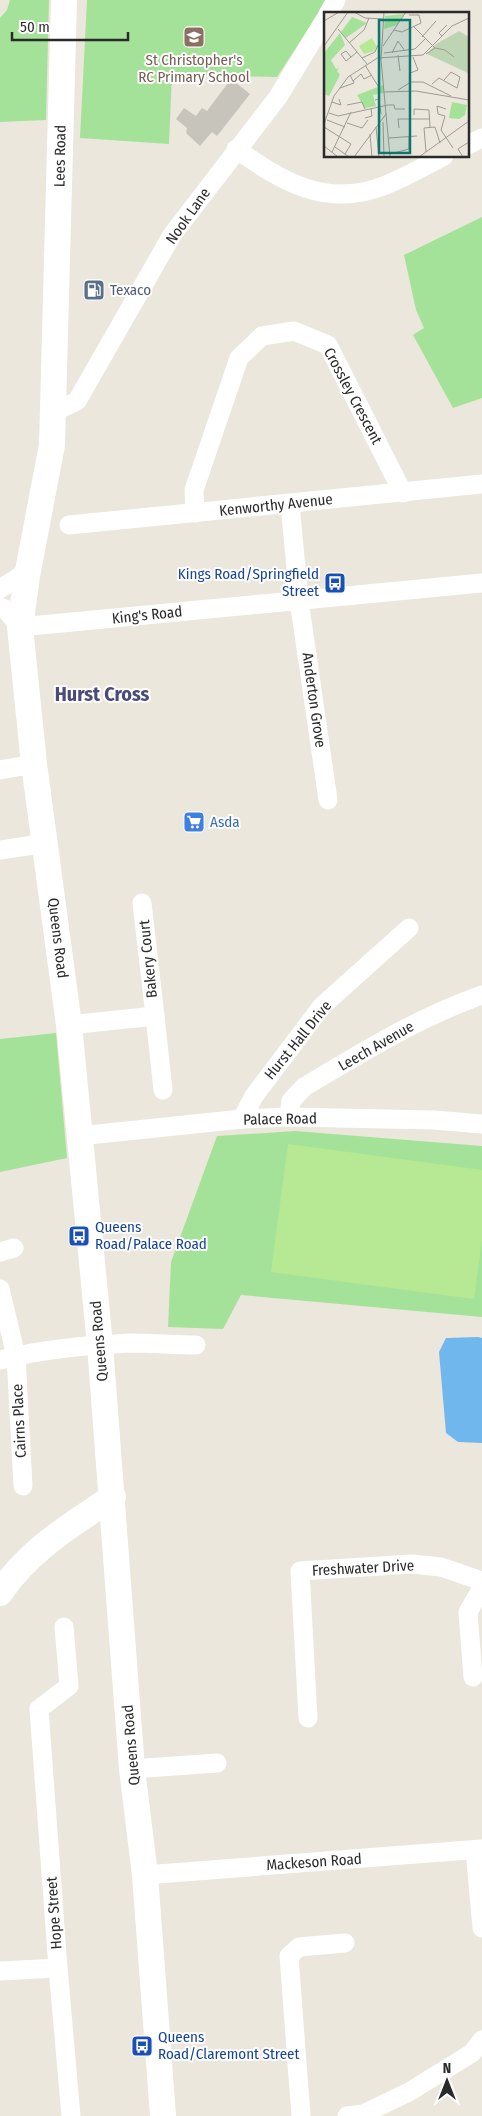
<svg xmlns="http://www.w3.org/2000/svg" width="482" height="2116" viewBox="0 0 482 2116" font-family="'Fira Sans Condensed',sans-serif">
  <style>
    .green { fill: #a5e299 }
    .pitch { fill: #b7e994 }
    .water { fill: #70b7ed }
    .building { fill: #c7c4bb }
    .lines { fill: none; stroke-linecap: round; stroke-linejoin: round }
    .street { stroke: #fff; stroke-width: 19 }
    .secondary { stroke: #fff; stroke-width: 26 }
    .labels { text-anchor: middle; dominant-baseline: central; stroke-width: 4; stroke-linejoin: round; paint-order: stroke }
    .education-label { font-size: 15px; fill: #785e54; stroke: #fff }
    .street-label { font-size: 15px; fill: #2a2a2a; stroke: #fff }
    .service-label { font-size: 15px; fill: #4e5e75; stroke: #fff; text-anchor: start }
    .transit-label { font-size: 15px; fill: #164399; stroke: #fff; text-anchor: start }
    .shop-label { font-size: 15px; fill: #366cbe; stroke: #fff; text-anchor: start }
    .district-label { font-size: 20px; font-weight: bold; fill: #4b4b7a; stroke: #fff }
    .inset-road { fill: none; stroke: #9e9b95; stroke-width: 1 }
    .view { fill: #0f766e; fill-opacity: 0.15; stroke: #0f766e; stroke-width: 2.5 }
    .inset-edge { fill: none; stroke: #2a2a2a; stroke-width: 2.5 }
  </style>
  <rect width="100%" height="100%" fill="#ece7dc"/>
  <!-- green -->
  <g class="green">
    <path d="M 10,0 L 49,0 L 46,120 L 0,122 L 0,18 L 7,10 Z"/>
    <path d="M 87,0 L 327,0 L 277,77 L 172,75 L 169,144 L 80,138 Z"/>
    <path d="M 482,217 L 482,398 L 453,408 L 413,335 L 424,328 L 416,310 L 404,255 Z"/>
    <path d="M 56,1033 L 67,1158 L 0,1172 L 0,1039 Z"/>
    <path d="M 295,1131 L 482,1146 L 482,1317 L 241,1295 L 223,1329 L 168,1327 L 171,1262 L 217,1136 Z"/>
  </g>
  <!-- pitch -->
  <path class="pitch" d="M 288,1144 L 482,1170 L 482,1239 L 474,1299 L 271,1272 Z"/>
  <!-- water -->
  <path class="water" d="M 478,1337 L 482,1338 L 482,1443 L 458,1442 L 446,1433 L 439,1352 L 446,1338 Z"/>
  <!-- building -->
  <path class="building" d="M 231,79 L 250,94 L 217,136 L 212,132 L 200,146 L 186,133 L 187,128 L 176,119 L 184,108 L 196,116 L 202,108 L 207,111 Z"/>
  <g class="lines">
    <!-- street -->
    <g class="street">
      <path d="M 328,14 L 336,0"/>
      <path d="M 468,145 L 482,138"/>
      <path d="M 236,149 C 283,182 327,209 386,185 C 406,177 425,166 444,156"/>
      <path d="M 54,412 L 77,401 L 172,235 L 278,97 L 326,18"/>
      <path d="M 290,504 L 299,600 L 328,800"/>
      <path d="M 195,513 L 194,490 L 239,358 L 262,336 L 294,331 L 328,345 L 403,493"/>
      <path d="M 69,525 L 482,484"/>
      <path d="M 0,589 L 16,579 L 28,569"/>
      <path d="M 0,607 L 5,609 L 20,627 L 482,583"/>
      <path d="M 0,770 L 34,764"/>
      <path d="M 0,850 L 46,843"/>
      <path d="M 142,903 L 155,1016"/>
      <path d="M 69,1025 L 155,1016 L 163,1090"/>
      <path d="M 289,1117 L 291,1101 L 304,1087 C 363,1052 417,1018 482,995"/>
      <path d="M 242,1119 L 254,1096 L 322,1006 L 409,928"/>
      <path d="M 79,1136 L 242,1119 L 289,1117 L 434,1120 L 482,1124"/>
      <path d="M 0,1252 L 14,1248"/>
      <path d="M 0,1289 L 16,1356 L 23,1486"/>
      <path d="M 0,1360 C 37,1350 91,1345 130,1343 C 152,1343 174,1345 196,1345"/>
      <path d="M 64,1627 L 69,1686 L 39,1709 L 58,1968 L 71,2116"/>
      <path d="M 473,1677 L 468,1612 L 482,1588"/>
      <path d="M 308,1718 L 300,1571 L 412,1564 L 441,1567 L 482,1581"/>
      <path d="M 132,1769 L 217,1763"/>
      <path d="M 475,1850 L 482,1928"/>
      <path d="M 145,1875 L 482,1849"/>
      <path d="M 0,1971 L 58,1968"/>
      <path d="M 301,2116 L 289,1956 L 299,1947 L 345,1943"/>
      <path d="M 347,2116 L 363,2114 L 409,2092 L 472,2053 L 482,2040"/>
    </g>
    <!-- secondary -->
    <g class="secondary">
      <path d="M 64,0 L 52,445 L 27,576 L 20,627 L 34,764 L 69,1025 L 100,1345 L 132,1769 L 145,1875 L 163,2116"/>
      <path d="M 0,1593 C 28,1551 72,1524 113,1497"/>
    </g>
  </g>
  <!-- icons -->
  <defs>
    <g id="school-square" transform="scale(1.125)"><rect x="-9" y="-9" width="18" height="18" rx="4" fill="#8d6e63" stroke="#fff"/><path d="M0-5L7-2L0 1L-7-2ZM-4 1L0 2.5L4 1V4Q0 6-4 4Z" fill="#fff"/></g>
    <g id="fuel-square" transform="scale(1.125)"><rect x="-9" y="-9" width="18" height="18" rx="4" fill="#5c6f8a" stroke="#fff"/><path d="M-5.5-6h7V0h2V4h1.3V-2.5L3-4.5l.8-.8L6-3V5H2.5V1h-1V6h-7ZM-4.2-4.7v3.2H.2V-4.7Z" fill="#fff"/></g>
    <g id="bus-square" transform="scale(1.125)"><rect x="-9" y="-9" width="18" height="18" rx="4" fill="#1a4fb4" stroke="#fff"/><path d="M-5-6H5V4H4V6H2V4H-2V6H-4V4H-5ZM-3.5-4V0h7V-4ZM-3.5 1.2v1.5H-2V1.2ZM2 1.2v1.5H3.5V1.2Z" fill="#fff"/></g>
    <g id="supermarket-square" transform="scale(1.125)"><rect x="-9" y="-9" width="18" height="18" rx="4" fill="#3f7fe0" stroke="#fff"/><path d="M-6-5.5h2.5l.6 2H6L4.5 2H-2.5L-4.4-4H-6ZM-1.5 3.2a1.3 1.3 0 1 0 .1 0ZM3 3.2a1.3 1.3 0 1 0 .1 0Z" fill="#fff"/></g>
  </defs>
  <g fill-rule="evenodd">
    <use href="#school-square" x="194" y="37"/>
    <use href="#fuel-square" x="94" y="290"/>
    <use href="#bus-square" x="335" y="583"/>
    <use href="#supermarket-square" x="194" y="822"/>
    <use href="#bus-square" x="79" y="1236"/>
    <use href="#bus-square" x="142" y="2046"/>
  </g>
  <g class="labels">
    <!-- education labels -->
    <g class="education-label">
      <text x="194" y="60">St Christopher's<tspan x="194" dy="17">RC Primary School</tspan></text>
    </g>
    <!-- street labels -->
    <g class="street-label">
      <text transform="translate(60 156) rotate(-89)">Lees Road</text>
      <text transform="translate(188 216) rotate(-55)">Nook Lane</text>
      <text transform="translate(353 396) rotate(62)">Crossley Crescent</text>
      <text transform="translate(276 505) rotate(-6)">Kenworthy Avenue</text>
      <text transform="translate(147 615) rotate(-6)">King's Road</text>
      <text transform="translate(314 700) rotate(82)">Anderton Grove</text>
      <text transform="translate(58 938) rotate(83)">Queens Road</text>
      <text transform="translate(148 959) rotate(-96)">Bakery Court</text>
      <text transform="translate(298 1040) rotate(-51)">Hurst Hall Drive</text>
      <text transform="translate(376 1046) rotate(-30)">Leech Avenue</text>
      <text transform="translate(280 1119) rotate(-1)">Palace Road</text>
      <text transform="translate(99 1341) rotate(-95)">Queens Road</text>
      <text transform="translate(19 1421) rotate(-93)">Cairns Place</text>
      <text transform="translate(363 1568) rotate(-3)">Freshwater Drive</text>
      <text transform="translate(131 1745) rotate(-95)">Queens Road</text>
      <text transform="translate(314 1862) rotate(-4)">Mackeson Road</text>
      <text transform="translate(54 1913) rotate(-94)">Hope Street</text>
    </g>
    <!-- service labels -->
    <g class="service-label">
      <text x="110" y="290">Texaco</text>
    </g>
    <!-- transit labels -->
    <g class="transit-label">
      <text x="319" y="574" text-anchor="end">Kings Road/Springfield<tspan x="319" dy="17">Street</tspan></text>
      <text x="95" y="1227">Queens<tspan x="95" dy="17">Road/Palace Road</tspan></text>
      <text x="158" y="2037">Queens<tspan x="158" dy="17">Road/Claremont Street</tspan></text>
    </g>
    <!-- shop labels -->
    <g class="shop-label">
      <text x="210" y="822">Asda</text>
    </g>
    <!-- district labels -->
    <g class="district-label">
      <text x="102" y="694">Hurst Cross</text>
    </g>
  </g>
  <!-- overview -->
  <g transform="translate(324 12)">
    <rect width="145" height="145" fill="#ece7dc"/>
    <path d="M 80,2 L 73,13 L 60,17 L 61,4 ZM 28,5 L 43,11 L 22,26 L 17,20 ZM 16,21 L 21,33 L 7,48 L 12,57 L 15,56 L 13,59 L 16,63 L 5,84 L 0,82 L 0,41 ZM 59,73 L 60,81 L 49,83 L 52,94 L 41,96 L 33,83 ZM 128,90 L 143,93 L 141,103 L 135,107 L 125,106 Z" fill="#a5e299"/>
    <path d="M 135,19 L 145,25 L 144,61 L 103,42 L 112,32 Z" fill="#bed5b3"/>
    <path d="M 48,26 L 53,35 L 50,39 L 40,42 L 35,34 Z" fill="#b7e994"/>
    <path class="inset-road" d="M 30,0 L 41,6 L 59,7M 60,0 L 57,48 L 66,145M 0,9 L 15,0M 90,15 L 111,36 L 102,42M 14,17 L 43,52M 70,18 L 78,20 L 97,11 L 95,3 L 85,3M 118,24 L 115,21 L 123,13M 98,25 L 112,9M 25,31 L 40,18 L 45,6M 0,34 L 24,0M 59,34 L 82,0M 111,36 L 121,38 L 130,45M 60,41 L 91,37 L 101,27M 68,41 L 74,29 L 81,39M 74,43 L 76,59M 27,45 L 22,39 L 17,42 L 22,49 L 27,45 L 33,40M 38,46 L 51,40 L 54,33M 54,46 L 99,43 L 128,14 L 145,6M 41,53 L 54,74M 86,61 L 94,58 L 89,45M 29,69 L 37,62 L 40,67 L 48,63M 108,72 L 115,66 L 133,76 L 136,65 L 127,60 L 120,68M 16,76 L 30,71 L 26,63M 74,78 L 87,70 L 99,70 L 127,84M 60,80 L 92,79 L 145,88M 51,88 L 55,87 L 57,102M 8,90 L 17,93 L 15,87M 23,93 L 38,90 L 41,97M 122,97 L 113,94 L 114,102 L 121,104 L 117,118 L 129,136M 5,101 L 14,104 L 64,93 L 70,93 L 71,97 L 81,97M 90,103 L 90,97 L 105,98 L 106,115M 41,106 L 48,104 L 47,96M 3,108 L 21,115M 59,110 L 60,145M 23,111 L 38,116 L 44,108M 0,112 L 10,84 L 24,65 L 55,45M 0,115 L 27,132 L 21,142M 52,115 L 55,145M 75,116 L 74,107 L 106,107M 46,122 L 48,145M 65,126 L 93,124M 0,134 L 14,145M 11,135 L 25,145M 8,140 L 27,100M 102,140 L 100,116 L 111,115 L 116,131M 66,142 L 85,137 L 85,124M 30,145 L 62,102M 95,145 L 145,109M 139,145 L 134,137 L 145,130"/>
    <path class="view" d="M 55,8 L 86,8 L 86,141 L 55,141 Z"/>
    <rect width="145" height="145" class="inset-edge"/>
  </g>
  <!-- north arrow -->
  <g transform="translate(447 2081)" stroke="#ffffff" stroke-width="4" paint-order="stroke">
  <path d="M0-4L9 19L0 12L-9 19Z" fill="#2a2a2a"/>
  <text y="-8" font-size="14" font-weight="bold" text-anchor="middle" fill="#2a2a2a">N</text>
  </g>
  <!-- scale -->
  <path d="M12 32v8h116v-8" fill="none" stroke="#2a2a2a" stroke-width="2.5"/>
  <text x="20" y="32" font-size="15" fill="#2a2a2a" stroke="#ffffff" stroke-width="4" paint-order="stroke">50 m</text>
</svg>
